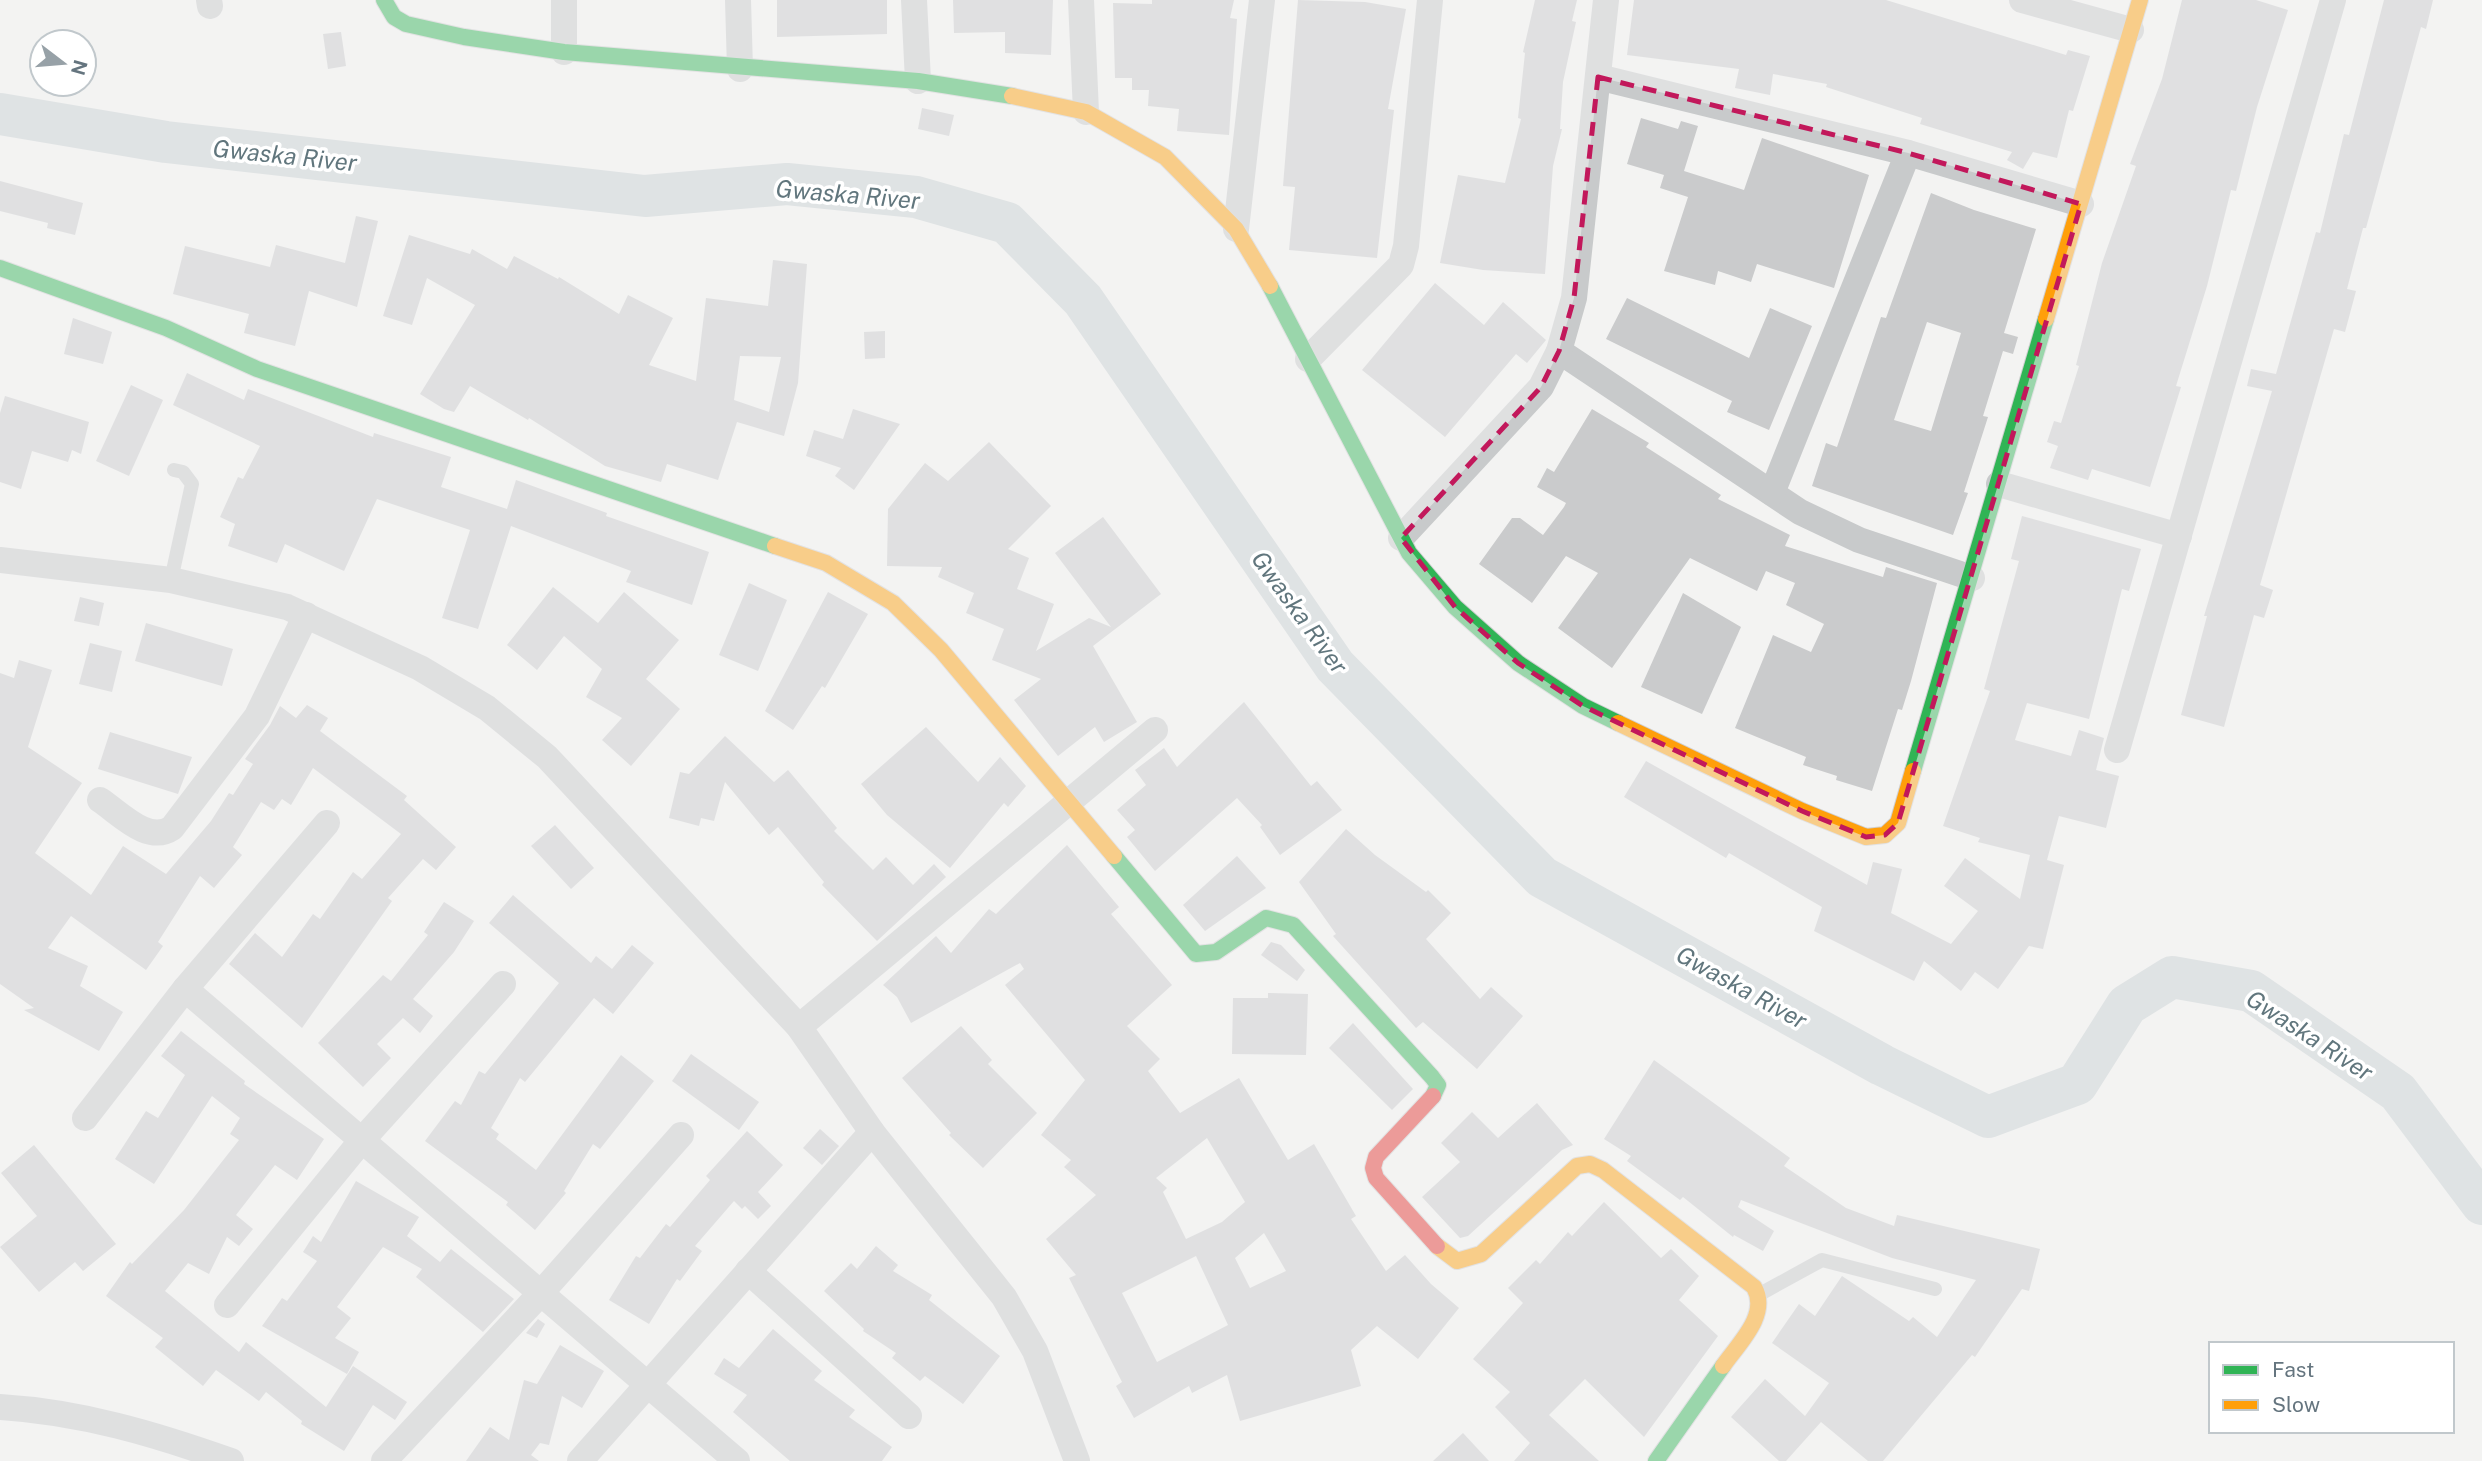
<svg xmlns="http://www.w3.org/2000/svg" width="2482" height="1461" viewBox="0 0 2482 1461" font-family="'Public Sans',sans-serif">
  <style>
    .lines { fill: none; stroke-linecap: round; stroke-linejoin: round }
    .river { stroke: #c8d0d2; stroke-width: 42 }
    .building { fill: #cacbcc; fill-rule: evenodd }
    .fast-casing { stroke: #cfcfd0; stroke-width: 18 }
    .slow-casing { stroke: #cfcfd0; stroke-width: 18 }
    .jam-casing { stroke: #cfcfd0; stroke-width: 18 }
    .lane { stroke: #c8cacb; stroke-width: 14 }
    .street { stroke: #c8cacb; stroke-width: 26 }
    .fast { stroke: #30b455; stroke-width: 16 }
    .slow { stroke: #ff9f0a; stroke-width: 16 }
    .jam { stroke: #e5322d; stroke-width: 16 }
    .marked { fill: none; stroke: #c2185b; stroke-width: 5; stroke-dasharray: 14 9; stroke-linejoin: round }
    .labels { text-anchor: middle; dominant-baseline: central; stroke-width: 7; stroke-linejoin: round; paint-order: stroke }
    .water-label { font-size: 24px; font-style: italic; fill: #61767d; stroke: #fff }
  </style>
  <rect width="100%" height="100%" fill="#f3f3f2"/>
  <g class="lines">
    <!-- river -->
    <path class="river" d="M 0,114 L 166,142 L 645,196 L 787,184 L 916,197 L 1007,223 L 1083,300 L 1335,666 L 1542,877 L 1882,1065 L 1988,1117 L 2077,1084 L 2127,1005 L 2172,977 L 2251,991 L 2398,1092 L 2482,1204"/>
  </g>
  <!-- building -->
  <g class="building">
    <path d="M 777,0 L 887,0 L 887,34 L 777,37 Z"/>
    <path d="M 953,0 L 1053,0 L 1051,55 L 1005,53 L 1005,32 L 954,33 Z"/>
    <path d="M 1152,0 L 1234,0 L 1230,18 L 1237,19 L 1229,135 L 1177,131 L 1179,109 L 1148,106 L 1149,90 L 1132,90 L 1132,78 L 1115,78 L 1113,3 L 1152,4 Z"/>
    <path d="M 1298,0 L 1365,2 L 1406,9 L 1388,109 L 1394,110 L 1377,258 L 1289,250 L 1295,187 L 1283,186 Z"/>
    <path d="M 1535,0 L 1577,0 L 1572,21 L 1576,22 L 1563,82 L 1560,129 L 1562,129 L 1553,166 L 1545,274 L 1483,270 L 1440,263 L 1458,175 L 1505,183 L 1521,119 L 1518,118 L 1525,53 L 1523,52 Z"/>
    <path d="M 1634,0 L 1886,0 L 2066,55 L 2068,50 L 2090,56 L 2073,111 L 2069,110 L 2057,158 L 2033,152 L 2023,169 L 2007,160 L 2012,152 L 1920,124 L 1922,118 L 1826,87 L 1827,84 L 1773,74 L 1770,95 L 1735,88 L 1739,69 L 1627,55 Z"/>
    <path d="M 2182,0 L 2256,0 L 2288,10 L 2257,107 L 2236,191 L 2231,190 L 2207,286 L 2176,386 L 2181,387 L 2150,487 L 2092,469 L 2088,480 L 2050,468 L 2058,446 L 2047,442 L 2054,421 L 2061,423 L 2079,366 L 2076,365 L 2102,263 L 2136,166 L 2130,164 L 2162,79 Z"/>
    <path d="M 2384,0 L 2433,0 L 2426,29 L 2421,27 L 2366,228 L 2363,228 L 2347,289 L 2356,291 L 2345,332 L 2334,329 L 2260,585 L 2273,590 L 2264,618 L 2254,615 L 2224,727 L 2181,715 L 2207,616 L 2204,616 L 2272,391 L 2247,386 L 2251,369 L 2276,374 L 2316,232 L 2320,233 L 2344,134 L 2349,135 Z"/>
    <path d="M 341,32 L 346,66 L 328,69 L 323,34 Z"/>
    <path d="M 922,108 L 954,115 L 949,136 L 918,129 Z"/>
    <path d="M 1641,118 L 1678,129 L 1681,121 L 1698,126 L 1684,171 L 1744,190 L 1762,138 L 1869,175 L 1834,288 L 1757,264 L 1751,282 L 1718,271 L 1715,285 L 1664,271 L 1688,197 L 1660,188 L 1664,175 L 1627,164 Z"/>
    <path d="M 0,181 L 83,203 L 75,235 L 47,228 L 48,223 L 0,211 Z"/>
    <path d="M 1931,193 L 1974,210 L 2036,229 L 2004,333 L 2018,337 L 2013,354 L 2003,351 L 1983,416 L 1988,417 L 1964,492 L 1968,493 L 1953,535 L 1812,486 L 1826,443 L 1837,447 L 1881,317 L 1886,318 ZM 1927,322 L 1961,333 L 1931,431 L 1894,420 Z"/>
    <path d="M 356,216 L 378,221 L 357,307 L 309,291 L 295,346 L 244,333 L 249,314 L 173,294 L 185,246 L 270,267 L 276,245 L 345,263 Z"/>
    <path d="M 409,235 L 470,254 L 472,249 L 507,269 L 514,256 L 558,279 L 559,277 L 619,314 L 628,295 L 673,318 L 649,365 L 696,381 L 706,298 L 768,306 L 773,260 L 807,264 L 798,383 L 784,436 L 737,422 L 718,480 L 667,464 L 661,482 L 605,466 L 529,418 L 528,420 L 470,386 L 454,412 L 444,409 L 420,394 L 475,305 L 427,278 L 412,325 L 383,316 ZM 740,356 L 781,357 L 769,412 L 734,400 Z"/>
    <path d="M 1435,283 L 1484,325 L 1503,302 L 1546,340 L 1527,363 L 1516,354 L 1445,437 L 1362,370 Z"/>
    <path d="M 1627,298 L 1749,358 L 1770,308 L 1812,326 L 1769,430 L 1727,412 L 1732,401 L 1606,339 Z"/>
    <path d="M 73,318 L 112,332 L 103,364 L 64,354 Z"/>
    <path d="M 885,331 L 885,358 L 865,359 L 864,332 Z"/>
    <path d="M 187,373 L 244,400 L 248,389 L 373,437 L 374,433 L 451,457 L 441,487 L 507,509 L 516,480 L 607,513 L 606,516 L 709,552 L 692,605 L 626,582 L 631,571 L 511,526 L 478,629 L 442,618 L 470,530 L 377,499 L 344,571 L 285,544 L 277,563 L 228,546 L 235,524 L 220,517 L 238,477 L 243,479 L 260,446 L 173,405 Z"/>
    <path d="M 131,385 L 163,400 L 129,476 L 96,461 Z"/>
    <path d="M 5,396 L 89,422 L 81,454 L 72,450 L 68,462 L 32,451 L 21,489 L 0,482 L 0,413 Z"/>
    <path d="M 853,409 L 900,424 L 854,490 L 835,476 L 841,468 L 806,456 L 814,430 L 843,439 Z"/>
    <path d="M 1592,409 L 1649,443 L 1646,447 L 1721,495 L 1718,499 L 1790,535 L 1785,546 L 1883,577 L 1886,567 L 1937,583 L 1911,681 L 1902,710 L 1898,709 L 1872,791 L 1836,780 L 1837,776 L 1803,765 L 1806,757 L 1735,728 L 1773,635 L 1811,652 L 1824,624 L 1786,605 L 1795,583 L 1766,571 L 1757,591 L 1690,558 L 1612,668 L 1558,628 L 1598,573 L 1566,556 L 1532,603 L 1479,564 L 1512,518 L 1520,518 L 1543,535 L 1564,507 L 1566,503 L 1537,487 L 1547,468 L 1554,472 Z"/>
    <path d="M 989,442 L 1051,506 L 1008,549 L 1029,558 L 1017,589 L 1054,604 L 1036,651 L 1089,618 L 1111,627 L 1055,553 L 1103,517 L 1161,594 L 1093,646 L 1137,722 L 1104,742 L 1095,727 L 1058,756 L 1014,700 L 1041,679 L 992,660 L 1004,629 L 966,613 L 974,593 L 938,577 L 942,567 L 887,566 L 888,509 L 925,463 L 948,481 Z"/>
    <path d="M 2022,516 L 2141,549 L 2129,591 L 2122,589 L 2089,719 L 2027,703 L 2015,740 L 2071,756 L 2079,730 L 2104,738 L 2096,770 L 2119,776 L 2106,828 L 2059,816 L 2047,860 L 2064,865 L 2043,949 L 2029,946 L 1998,989 L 1975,972 L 1961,991 L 1924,961 L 1914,981 L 1814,931 L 1822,907 L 1729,853 L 1726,858 L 1624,797 L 1646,761 L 1867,885 L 1873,862 L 1902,869 L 1891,913 L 1951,944 L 1978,911 L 1944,886 L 1965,858 L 2020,899 L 2030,855 L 1978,842 L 1980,838 L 1943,826 L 1990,691 L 1984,689 L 2019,561 L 2011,559 Z"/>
    <path d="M 749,583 L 787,600 L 758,671 L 719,655 Z"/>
    <path d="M 553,587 L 598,623 L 624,592 L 679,640 L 646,679 L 680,709 L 631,766 L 602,740 L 622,718 L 586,697 L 602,669 L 564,636 L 537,670 L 507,645 Z"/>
    <path d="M 828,592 L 868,614 L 825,688 L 822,686 L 793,730 L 765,711 Z"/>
    <path d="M 1683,593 L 1741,627 L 1702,714 L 1641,687 Z"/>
    <path d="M 80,597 L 104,603 L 99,626 L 74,621 Z"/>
    <path d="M 146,623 L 233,649 L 222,686 L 135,661 Z"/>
    <path d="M 90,643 L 122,651 L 112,692 L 79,684 Z"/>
    <path d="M 19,660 L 52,670 L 28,747 L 82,783 L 35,853 L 91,895 L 123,846 L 166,874 L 211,821 L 229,793 L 233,795 L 253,764 L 245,759 L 270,725 L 280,706 L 296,718 L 307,705 L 328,718 L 320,731 L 407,796 L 404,800 L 456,847 L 436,870 L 423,859 L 388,898 L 392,901 L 302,1028 L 229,964 L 255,933 L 282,957 L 313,914 L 320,919 L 353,872 L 362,879 L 401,834 L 313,768 L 291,805 L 282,799 L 274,810 L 261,802 L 233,847 L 242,855 L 214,888 L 200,876 L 158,942 L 163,946 L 146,970 L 71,916 L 48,948 L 88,966 L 80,986 L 123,1012 L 99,1051 L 24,1010 L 34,1008 L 0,984 L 0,673 L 14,678 Z"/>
    <path d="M 1244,702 L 1311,786 L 1317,781 L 1342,810 L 1280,855 L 1260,827 L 1262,825 L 1237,798 L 1155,871 L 1127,837 L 1135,830 L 1117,810 L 1146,785 L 1135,770 L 1164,748 L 1177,767 Z"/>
    <path d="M 926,727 L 978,782 L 1000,757 L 1026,786 L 1008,807 L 1004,803 L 950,868 L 887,815 L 861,784 Z"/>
    <path d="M 110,732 L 192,757 L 178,794 L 98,769 Z"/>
    <path d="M 725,736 L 774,782 L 788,770 L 837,828 L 834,831 L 873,870 L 886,857 L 913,885 L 934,864 L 946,877 L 877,941 L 822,885 L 824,882 L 778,827 L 769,835 L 725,782 L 714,821 L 701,818 L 699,826 L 669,818 L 680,772 L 689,774 Z"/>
    <path d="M 555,825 L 594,868 L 571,889 L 531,846 Z"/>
    <path d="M 1346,829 L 1375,855 L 1426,892 L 1428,890 L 1451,913 L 1426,939 L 1480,999 L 1491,987 L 1523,1016 L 1477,1069 L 1423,1022 L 1416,1028 L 1333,936 L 1336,934 L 1299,882 Z"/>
    <path d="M 1067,845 L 1119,907 L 1111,914 L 1172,985 L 1127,1026 L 1160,1059 L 1148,1071 L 1180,1113 L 1239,1078 L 1288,1160 L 1314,1144 L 1356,1216 L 1351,1219 L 1386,1271 L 1405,1255 L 1431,1284 L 1459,1308 L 1418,1359 L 1377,1326 L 1351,1350 L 1361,1386 L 1240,1421 L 1227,1375 L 1192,1393 L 1189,1386 L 1134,1418 L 1116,1386 L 1122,1382 L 1069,1278 L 1076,1275 L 1046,1239 L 1096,1195 L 1064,1167 L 1071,1160 L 1041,1135 L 1085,1080 L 1005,985 L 1024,969 L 1020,963 L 911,1023 L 897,997 L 883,985 L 936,936 L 951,953 L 989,909 L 996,914 ZM 1207,1138 L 1245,1202 L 1222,1222 L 1186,1239 L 1163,1192 L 1167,1188 L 1156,1178 ZM 1264,1233 L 1286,1271 L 1250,1288 L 1235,1258 ZM 1196,1256 L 1228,1325 L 1157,1362 L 1122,1293 Z"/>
    <path d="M 1237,856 L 1266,888 L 1205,931 L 1183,905 Z"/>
    <path d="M 513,895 L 591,963 L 596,956 L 612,969 L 632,945 L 654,963 L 613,1014 L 594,998 L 525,1082 L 520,1078 L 491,1128 L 499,1134 L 496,1139 L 536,1170 L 621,1055 L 654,1081 L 600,1149 L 593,1144 L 564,1191 L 566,1193 L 535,1230 L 506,1205 L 508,1202 L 425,1141 L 455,1101 L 461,1105 L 479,1071 L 485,1074 L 559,983 L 489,923 Z"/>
    <path d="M 444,902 L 474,921 L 454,952 L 413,999 L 433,1016 L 420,1033 L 403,1018 L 377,1044 L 391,1058 L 363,1087 L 318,1043 L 383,975 L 391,981 L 428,935 L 424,932 Z"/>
    <path d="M 1271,942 L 1281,945 L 1305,970 L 1297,981 L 1261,955 Z"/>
    <path d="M 1268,993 L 1308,994 L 1306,1055 L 1232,1054 L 1233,998 L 1268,998 Z"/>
    <path d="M 1353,1023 L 1413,1089 L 1392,1110 L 1329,1048 Z"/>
    <path d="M 961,1026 L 992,1060 L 988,1064 L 1037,1113 L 983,1168 L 949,1135 L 951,1133 L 902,1078 Z"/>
    <path d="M 181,1031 L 245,1081 L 244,1084 L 324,1139 L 297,1180 L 275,1165 L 236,1215 L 253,1229 L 239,1246 L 227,1237 L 209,1274 L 188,1263 L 165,1291 L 239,1352 L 246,1342 L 326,1407 L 353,1366 L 407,1402 L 395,1420 L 373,1405 L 344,1451 L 301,1424 L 302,1421 L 266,1392 L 259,1401 L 216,1370 L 203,1386 L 155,1347 L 163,1338 L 106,1296 L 130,1262 L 132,1264 L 184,1210 L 239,1140 L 230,1134 L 240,1118 L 212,1096 L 154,1184 L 115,1159 L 146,1111 L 158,1118 L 185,1075 L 161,1056 Z"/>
    <path d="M 691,1054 L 759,1102 L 739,1130 L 672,1081 Z"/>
    <path d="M 1654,1060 L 1790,1158 L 1784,1166 L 1846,1208 L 1894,1226 L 1897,1215 L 2040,1249 L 2029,1291 L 2022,1289 L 1975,1357 L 1972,1355 L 1883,1461 L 1868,1461 L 1821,1422 L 1786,1461 L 1779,1461 L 1731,1417 L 1765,1379 L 1805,1416 L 1829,1383 L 1772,1343 L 1799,1304 L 1815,1316 L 1842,1276 L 1909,1321 L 1913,1317 L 1937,1337 L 1976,1280 L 1892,1258 L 1741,1200 L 1738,1207 L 1774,1231 L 1763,1251 L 1734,1235 L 1733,1237 L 1683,1197 L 1680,1200 L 1627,1161 L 1631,1156 L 1604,1139 Z"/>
    <path d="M 1537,1103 L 1573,1145 L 1562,1150 L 1468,1236 L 1460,1238 L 1422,1197 L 1460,1162 L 1441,1143 L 1472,1112 L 1498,1138 Z"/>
    <path d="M 820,1129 L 839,1146 L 822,1165 L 803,1148 Z"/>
    <path d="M 747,1131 L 783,1165 L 758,1192 L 771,1206 L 758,1219 L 745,1206 L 742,1209 L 734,1201 L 695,1246 L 702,1251 L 680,1281 L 677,1279 L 649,1324 L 609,1300 L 636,1256 L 640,1258 L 666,1224 L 670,1227 L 710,1180 L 706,1176 Z"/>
    <path d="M 34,1145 L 116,1244 L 83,1271 L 75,1262 L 39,1292 L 0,1247 L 37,1216 L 1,1173 Z"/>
    <path d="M 356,1181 L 419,1217 L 407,1236 L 440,1262 L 451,1249 L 514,1299 L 483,1332 L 416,1277 L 422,1269 L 383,1247 L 337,1307 L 351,1318 L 335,1338 L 359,1352 L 347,1374 L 262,1326 L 282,1298 L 287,1301 L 317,1261 L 303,1252 L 313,1236 L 321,1242 Z"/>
    <path d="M 1604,1202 L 1661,1258 L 1671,1249 L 1699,1276 L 1679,1300 L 1718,1336 L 1644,1437 L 1585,1379 L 1549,1415 L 1599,1461 L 1514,1461 L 1530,1443 L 1495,1407 L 1510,1392 L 1473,1359 L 1523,1303 L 1508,1288 L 1536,1260 L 1540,1264 L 1568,1232 L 1572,1236 Z"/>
    <path d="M 876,1246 L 898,1265 L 893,1271 L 932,1295 L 929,1300 L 1000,1356 L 963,1404 L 925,1376 L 920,1381 L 892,1358 L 896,1353 L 863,1331 L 864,1329 L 824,1291 L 851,1263 L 857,1269 Z"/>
    <path d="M 538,1319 L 545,1324 L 537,1338 L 526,1333 Z"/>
    <path d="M 773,1329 L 822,1371 L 814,1380 L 855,1410 L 849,1417 L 892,1447 L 882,1461 L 790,1461 L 733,1412 L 747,1395 L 714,1374 L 724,1358 L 739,1368 Z"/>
    <path d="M 560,1345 L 604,1371 L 582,1408 L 562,1396 L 549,1445 L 540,1443 L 531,1455 L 539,1461 L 466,1461 L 490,1427 L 509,1440 L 524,1380 L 537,1384 Z"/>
    <path d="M 1463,1433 L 1489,1461 L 1433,1461 Z"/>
  </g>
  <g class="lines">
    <!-- fast casing -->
    <g class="fast-casing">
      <g id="fast">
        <path d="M 384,0 L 394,17 L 406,24 L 464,37 L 564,52 L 918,81 L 1012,96"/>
        <path d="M 0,268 L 166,328 L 257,369 L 775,546"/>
        <path d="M 1270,286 L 1409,553 L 1455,607 L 1518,663 L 1583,706 L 1618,723"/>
        <path d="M 1913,771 L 2046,319"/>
        <path d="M 1114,856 L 1196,954 L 1216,952 L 1266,918 L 1293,925 L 1432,1077 L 1438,1085 L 1433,1096"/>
        <path d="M 1656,1461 L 1723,1366"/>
      </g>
    </g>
    <!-- slow casing -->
    <g class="slow-casing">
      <g id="slow">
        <path d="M 1012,96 L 1086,112 L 1165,157 L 1236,229 L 1270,286"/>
        <path d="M 2046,319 L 2140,0"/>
        <path d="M 775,546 L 826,563 L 893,603 L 941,650 L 1114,856"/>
        <path d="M 1618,723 L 1802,811 L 1866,837 L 1885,835 L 1898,823 L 1913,771"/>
        <path d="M 1437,1246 L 1457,1261 L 1481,1254 L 1577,1166 L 1590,1164 L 1603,1170 L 1754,1287 C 1770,1315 1738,1344 1723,1366"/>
      </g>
    </g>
    <!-- jam casing -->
    <g class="jam-casing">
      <path id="jam" d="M 1433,1096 L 1376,1157 L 1373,1168 L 1376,1178 L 1437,1246"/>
    </g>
    <!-- lane -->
    <g class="lane">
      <path d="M 171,580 L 192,484 L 183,472 L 174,470"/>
      <path d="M 1760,1294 L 1822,1260 L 1935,1289"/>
    </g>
    <!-- street -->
    <g class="street">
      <path d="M 209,0 L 210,6"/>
      <path d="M 564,0 L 564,52"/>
      <path d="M 738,0 L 740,69"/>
      <path d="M 914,0 L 918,81"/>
      <path d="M 1081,0 L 1086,112"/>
      <path d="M 2022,0 L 2131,30"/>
      <path d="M 1598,77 L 1908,153 L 2081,204"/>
      <path d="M 1236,229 L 1262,0"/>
      <path d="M 1559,351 L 1800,512 L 1859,540 L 1972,578"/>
      <path d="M 1308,359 L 1401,265 L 1406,246 L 1430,0"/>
      <path d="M 1999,484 L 2179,536"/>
      <path d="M 1772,493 L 1908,153"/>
      <path d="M 1401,538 L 1541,387 L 1559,351 L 1574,298 L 1606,0"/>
      <path d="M 0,560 L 171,580 L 287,607 L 420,668 L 487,708 L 547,757 L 799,1027 L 872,1132 L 1004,1297 L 1035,1351 L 1077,1461"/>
      <path d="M 2117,750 L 2333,0"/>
      <path d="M 100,800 C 121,814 148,844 172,828 L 257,716 L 306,615"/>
      <path d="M 185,989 L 737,1461"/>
      <path d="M 799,1027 L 1155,730"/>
      <path d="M 85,1118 L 185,989 L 327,823"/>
      <path d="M 748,1271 L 909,1416"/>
      <path d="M 227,1305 L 362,1140 L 503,984"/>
      <path d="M 0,1407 C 81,1412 155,1434 231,1461"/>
      <path d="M 384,1461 L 541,1293 L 681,1135"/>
      <path d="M 580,1461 L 872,1132"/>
    </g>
    <!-- fast -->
    <use href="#fast" class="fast"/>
    <!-- slow -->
    <use href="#slow" class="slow"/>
    <!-- jam -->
    <use href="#jam" class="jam"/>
  </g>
  <!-- marked area -->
  <path d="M0 0H2482V1461H0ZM 1598,77 L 1908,153 L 2081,204 L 1898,823 L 1885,835 L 1866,837 L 1802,811 L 1583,706 L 1518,663 L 1455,607 L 1401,538 L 1541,387 L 1559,351 L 1574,298 Z" fill="#f3f3f2" fill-opacity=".55" fill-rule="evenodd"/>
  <path class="marked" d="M 1598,77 L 1908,153 L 2081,204 L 1898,823 L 1885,835 L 1866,837 L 1802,811 L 1583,706 L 1518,663 L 1455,607 L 1401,538 L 1541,387 L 1559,351 L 1574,298 Z"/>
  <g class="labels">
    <!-- water labels -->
    <g class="water-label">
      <text transform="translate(285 155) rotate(6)">Gwaska River</text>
      <text transform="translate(848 194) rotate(5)">Gwaska River</text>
      <text transform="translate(1300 612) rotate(54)">Gwaska River</text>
      <text transform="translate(1742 987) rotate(29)">Gwaska River</text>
      <text transform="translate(2310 1035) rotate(33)">Gwaska River</text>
    </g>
  </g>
  <!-- legend -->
  <rect x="2209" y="1342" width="245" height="91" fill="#ffffff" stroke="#c1c8cc" stroke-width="2"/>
  <rect x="2223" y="1365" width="35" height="10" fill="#30b455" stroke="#c1c8cc" stroke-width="2"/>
  <text x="2272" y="1377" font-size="21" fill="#65757f">Fast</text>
  <rect x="2223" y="1400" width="35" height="10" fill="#ff9f0a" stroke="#c1c8cc" stroke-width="2"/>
  <text x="2272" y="1412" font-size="21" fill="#65757f">Slow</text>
  <!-- north arrow -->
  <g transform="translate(63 63) rotate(106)"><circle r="33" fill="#ffffff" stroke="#c1c8cc" stroke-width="2"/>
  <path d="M0-5L12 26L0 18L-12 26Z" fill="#97a1a7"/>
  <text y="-10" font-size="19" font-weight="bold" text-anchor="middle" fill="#65757f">N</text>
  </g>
</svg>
